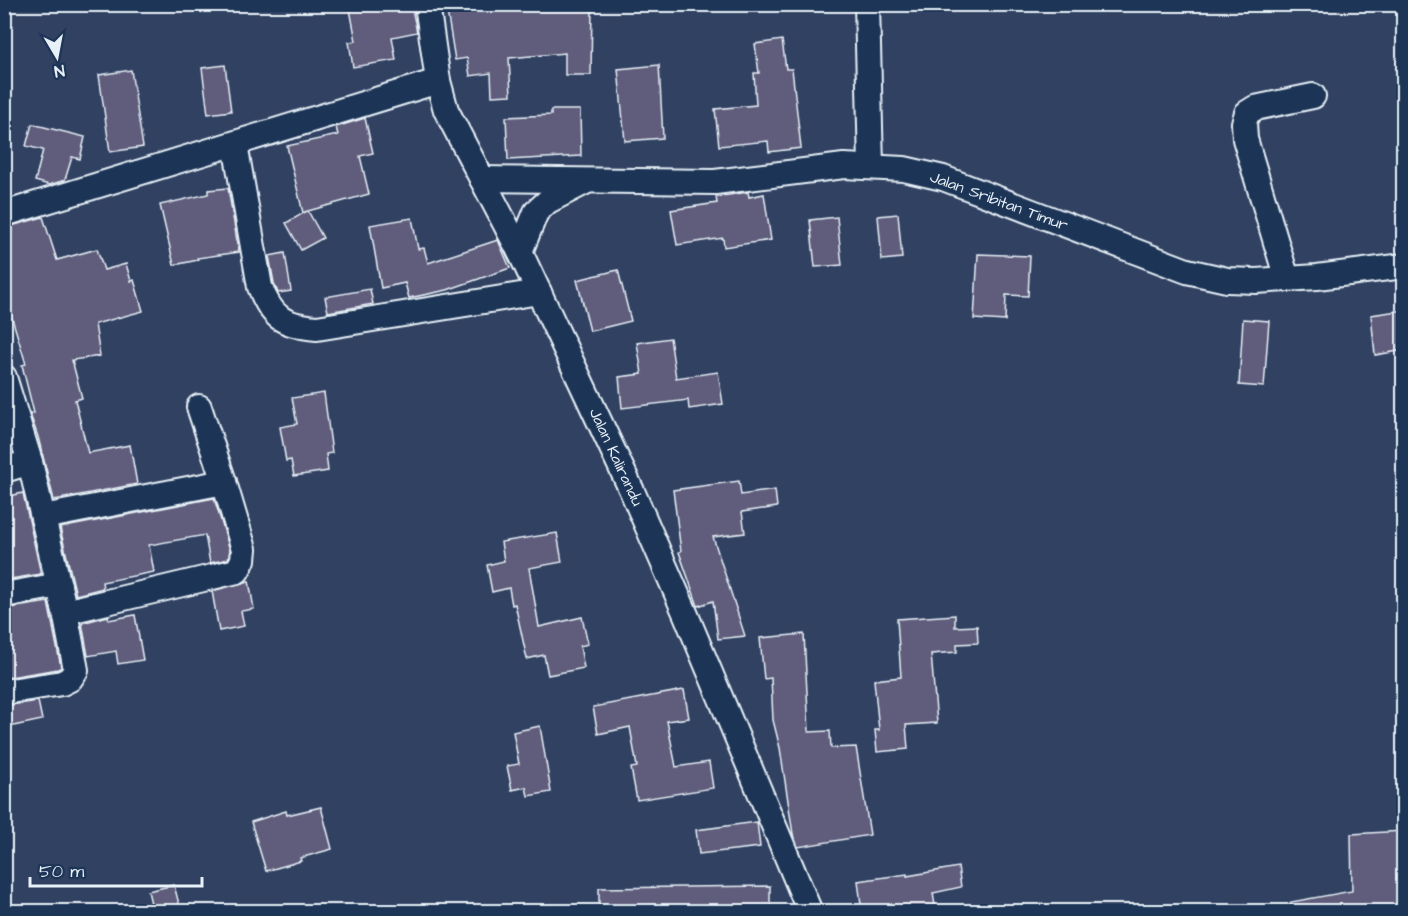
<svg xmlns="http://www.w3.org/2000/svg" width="1408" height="916" viewBox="0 0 1408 916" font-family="'Architects Daughter',sans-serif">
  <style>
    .building { fill: #605d7c; stroke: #e8f1f8; stroke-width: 1.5 }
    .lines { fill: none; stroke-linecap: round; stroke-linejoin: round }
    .minor-casing { stroke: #e8f1f8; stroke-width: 28 }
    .minor { stroke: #1d3557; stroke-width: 24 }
    .labels { text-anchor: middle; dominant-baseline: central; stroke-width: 5; stroke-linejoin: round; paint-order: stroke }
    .street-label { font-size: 16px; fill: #e8f1f8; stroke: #1d3557 }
  </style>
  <rect width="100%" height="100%" fill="#314162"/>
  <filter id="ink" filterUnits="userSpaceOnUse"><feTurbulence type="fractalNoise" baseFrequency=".0167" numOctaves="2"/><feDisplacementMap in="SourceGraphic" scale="12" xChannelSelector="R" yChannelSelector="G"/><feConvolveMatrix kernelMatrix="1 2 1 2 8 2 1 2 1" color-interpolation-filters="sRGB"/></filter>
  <g filter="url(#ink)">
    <!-- building -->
    <g class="building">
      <path d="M 349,4 L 411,4 L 417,32 L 392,37 L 396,60 L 353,67 L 349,42 L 356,41 Z"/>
      <path d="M 448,4 L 478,4 L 478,7 L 506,4 L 556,4 L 557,7 L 592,7 L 591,75 L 565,75 L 565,53 L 509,58 L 511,95 L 492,96 L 491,73 L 470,76 L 467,58 L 455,60 L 448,17 Z"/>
      <path d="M 782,40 L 786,69 L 792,69 L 801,148 L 769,152 L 768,141 L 719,146 L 715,109 L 756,105 L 754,73 L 759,73 L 755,44 Z"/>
      <path d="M 225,65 L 231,111 L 208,114 L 202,68 Z"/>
      <path d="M 659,65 L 663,138 L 625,141 L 618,69 Z"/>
      <path d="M 131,70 L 143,147 L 110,152 L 99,75 Z"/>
      <path d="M 551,110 L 580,110 L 581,156 L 508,160 L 506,117 L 551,115 Z"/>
      <path d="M 365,118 L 373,153 L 360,156 L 369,194 L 308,211 L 323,238 L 301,250 L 286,223 L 307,211 L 303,213 L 287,146 L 338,135 L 336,127 Z"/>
      <path d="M 32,124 L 85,137 L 80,159 L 72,157 L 65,180 L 49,185 L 35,181 L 43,150 L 26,146 Z"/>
      <path d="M 228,188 L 239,252 L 197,258 L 198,260 L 174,265 L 160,205 L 208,194 L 208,190 Z"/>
      <path d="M 748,192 L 749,197 L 764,194 L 771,240 L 724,247 L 723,238 L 677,245 L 671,210 L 717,203 L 716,197 Z"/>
      <path d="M 898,214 L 902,258 L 882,260 L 878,216 Z"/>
      <path d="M 43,217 L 57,260 L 97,249 L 104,270 L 126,264 L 131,281 L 134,280 L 143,311 L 95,324 L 100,356 L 72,360 L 82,398 L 75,400 L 88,453 L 130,445 L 137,484 L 54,500 L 38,437 L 30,414 L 34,413 L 22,365 L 26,364 L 4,292 L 4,285 L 11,283 L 4,263 L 4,228 Z"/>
      <path d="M 837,217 L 842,265 L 815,267 L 810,220 Z"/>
      <path d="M 412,218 L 418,249 L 424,248 L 428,263 L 498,240 L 510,268 L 447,290 L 409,298 L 405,283 L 381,288 L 370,225 Z"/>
      <path d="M 285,253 L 291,291 L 278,293 L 274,283 L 269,256 Z"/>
      <path d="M 978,254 L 1030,256 L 1028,296 L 1006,295 L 1005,321 L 974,319 Z"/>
      <path d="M 618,270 L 631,321 L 590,331 L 577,280 Z"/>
      <path d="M 370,289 L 373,304 L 328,312 L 325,297 Z"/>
      <path d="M 1404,310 L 1404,350 L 1375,355 L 1371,315 Z"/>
      <path d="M 1243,319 L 1269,321 L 1264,387 L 1239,385 Z"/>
      <path d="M 670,338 L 676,378 L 718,372 L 723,404 L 689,409 L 688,400 L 622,408 L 619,377 L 642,374 L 637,343 Z"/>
      <path d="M 324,393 L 332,453 L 326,454 L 328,471 L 294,476 L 291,460 L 286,461 L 280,427 L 297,424 L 292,398 Z"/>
      <path d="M 739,481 L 741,495 L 775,490 L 777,507 L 742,512 L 745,533 L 713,537 L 745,636 L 718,639 L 713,601 L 698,606 L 679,552 L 681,551 L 673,490 Z"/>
      <path d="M 23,493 L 41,574 L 4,580 L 4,497 Z"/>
      <path d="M 214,498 L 230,550 L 228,559 L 210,563 L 205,535 L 149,545 L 154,572 L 102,582 L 103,588 L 76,595 L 60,528 Z"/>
      <path d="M 557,533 L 562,562 L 529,568 L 539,627 L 582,617 L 588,644 L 580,646 L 584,668 L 548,675 L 544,655 L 527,659 L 515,604 L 512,605 L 509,588 L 492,592 L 487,565 L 504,561 L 501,542 Z"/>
      <path d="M 249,581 L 254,609 L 241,611 L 244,626 L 219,631 L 212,591 Z"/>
      <path d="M 48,602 L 61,667 L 58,669 L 4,678 L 4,609 Z"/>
      <path d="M 135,615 L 143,660 L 118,664 L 116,651 L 88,656 L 82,623 L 108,616 L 109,620 Z"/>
      <path d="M 955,615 L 955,627 L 977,626 L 978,643 L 957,644 L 957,652 L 931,654 L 937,723 L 906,725 L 908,749 L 877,752 L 875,730 L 879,730 L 874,680 L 901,677 L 897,619 Z"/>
      <path d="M 804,634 L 809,732 L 830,731 L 831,748 L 856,747 L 870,835 L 798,847 L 793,834 L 780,748 L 773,720 L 771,678 L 764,679 L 760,638 Z"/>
      <path d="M 684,690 L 689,718 L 667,721 L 676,767 L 709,762 L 713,788 L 637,800 L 631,768 L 637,767 L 630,727 L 598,734 L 593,707 Z"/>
      <path d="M 38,701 L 42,720 L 4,728 L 4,706 Z"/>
      <path d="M 540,726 L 551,792 L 528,796 L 526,787 L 512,790 L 507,766 L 519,764 L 513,732 Z"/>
      <path d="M 321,807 L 332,849 L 300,858 L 301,861 L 266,871 L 251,822 L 286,811 L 287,815 Z"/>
      <path d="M 757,822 L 760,847 L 699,854 L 696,830 Z"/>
      <path d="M 1404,831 L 1404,907 L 1380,912 L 1292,912 L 1291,902 L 1352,891 L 1351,834 Z"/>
      <path d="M 958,867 L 961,887 L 933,893 L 936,912 L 862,912 L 858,881 L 907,874 L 907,876 Z"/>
      <path d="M 174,885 L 181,912 L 153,912 L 148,891 Z"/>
      <path d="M 770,886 L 770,912 L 599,912 L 599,888 Z"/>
    </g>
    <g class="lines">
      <!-- minor casing -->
      <g class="minor-casing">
        <g id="minor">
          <path d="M 427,4 L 438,81 L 446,110 L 520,252 L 632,491 L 686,615 L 810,912"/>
          <path d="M 867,4 L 871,167"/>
          <path d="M 235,144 L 260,287 C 272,318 283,325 317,328 L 539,292"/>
          <path d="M 482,179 L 715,182 L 844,166 L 904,169 L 943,178 L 1187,271 L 1227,280 L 1256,281 L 1317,277 L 1404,266"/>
          <path d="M 4,214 L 438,81"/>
          <path d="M 520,252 L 536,212 L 548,201 L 585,182"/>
          <path d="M 1287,279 L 1245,139 L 1244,123 L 1247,113 L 1255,108 L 1313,96"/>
          <path d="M 4,377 L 30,462 L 65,612 L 76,670 L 70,679 L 62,683 L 4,692"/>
          <path d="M 4,470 L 30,462"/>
          <path d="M 43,517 L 224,482"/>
          <path d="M 4,595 L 59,585"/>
          <path d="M 65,612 L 237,571 L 243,560 L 244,549 L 224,482 L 199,407"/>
        </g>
      </g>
      <!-- minor -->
      <use href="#minor" class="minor"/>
    </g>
  </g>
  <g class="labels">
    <!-- street labels -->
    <g class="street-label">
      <text transform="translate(999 201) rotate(20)">Jalan Sribitan Timur</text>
      <text transform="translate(616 457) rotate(65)">Jalan Kalirandu</text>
    </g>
  </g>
  <!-- margin -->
  <rect width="1408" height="916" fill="none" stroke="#1d3557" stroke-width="24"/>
  <rect x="12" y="12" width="1384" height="892" fill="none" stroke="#e8f1f8" stroke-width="2" filter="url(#ink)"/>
  <!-- north arrow -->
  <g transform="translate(57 57) rotate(170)" stroke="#1d3557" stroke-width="4.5" paint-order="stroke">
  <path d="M0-4.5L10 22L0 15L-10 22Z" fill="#e8f1f8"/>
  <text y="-9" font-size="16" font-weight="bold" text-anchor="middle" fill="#e8f1f8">N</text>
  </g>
  <!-- scale -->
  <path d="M30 877v9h172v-9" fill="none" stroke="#e8f1f8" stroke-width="3"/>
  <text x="39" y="877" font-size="18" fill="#e8f1f8" stroke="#1d3557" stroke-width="4.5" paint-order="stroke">50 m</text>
</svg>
